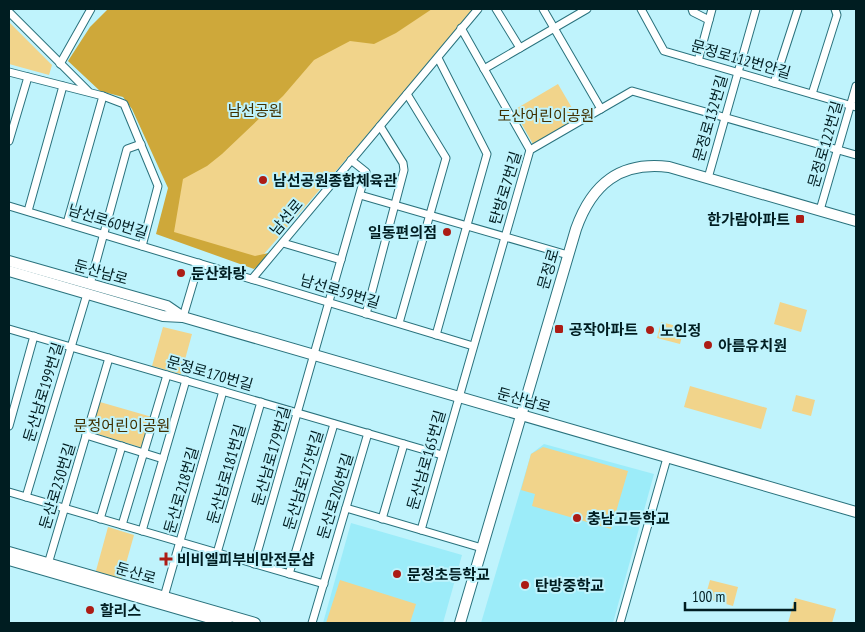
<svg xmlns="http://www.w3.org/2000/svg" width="865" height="632" viewBox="0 0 865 632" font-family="'PT Sans Narrow','Noto Sans KR',sans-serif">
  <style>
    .built { fill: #9cecf9 }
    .green { fill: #f1d48b }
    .forest { fill: #cea83a }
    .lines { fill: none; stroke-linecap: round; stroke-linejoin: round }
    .minor-casing { stroke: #2a727d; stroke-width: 9 }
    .secondary-casing { stroke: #2a727d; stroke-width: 12 }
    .minor { stroke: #fff; stroke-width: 7 }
    .secondary { stroke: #fff; stroke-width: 10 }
    .poi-dot { fill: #ac1c15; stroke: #bff3fc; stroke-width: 2 }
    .labels { text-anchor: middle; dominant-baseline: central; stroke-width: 4; stroke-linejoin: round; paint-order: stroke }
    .street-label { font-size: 15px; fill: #001d21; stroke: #bff3fc }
    .park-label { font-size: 15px; fill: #403001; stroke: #bff3fc }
    .poi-label { font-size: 15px; font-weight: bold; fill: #001d21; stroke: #bff3fc; text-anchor: start }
  </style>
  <rect width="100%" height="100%" fill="#bff3fc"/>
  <!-- built -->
  <g class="built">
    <path d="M 544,444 L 654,474 L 613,623 L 481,623 L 531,454 Z"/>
    <path d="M 351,523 L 462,555 L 443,623 L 323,623 Z"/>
  </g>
  <!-- green -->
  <g class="green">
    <path d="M 122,9 L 476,9 L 258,261 L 167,233 L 181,190 L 159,145 Z"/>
    <path d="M 9,22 L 52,65 L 49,75 L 9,64 Z"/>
    <path d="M 558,84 L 579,120 L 534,146 L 514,110 Z"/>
    <path d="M 780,302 L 807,310 L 801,332 L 774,324 Z"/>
    <path d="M 661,322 L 684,328 L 680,344 L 657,338 Z"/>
    <path d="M 163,327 L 192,334 L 181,374 L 152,366 Z"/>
    <path d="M 690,386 L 767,408 L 761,429 L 684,407 Z"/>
    <path d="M 796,395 L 815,400 L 811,416 L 792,411 Z"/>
    <path d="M 100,402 L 152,417 L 143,448 L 91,432 Z"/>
    <path d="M 543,447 L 628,471 L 611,529 L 532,506 L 535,494 L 521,490 L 531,454 Z"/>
    <path d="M 108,527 L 134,535 L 120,585 L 94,578 Z"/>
    <path d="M 340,580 L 416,604 L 410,623 L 326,623 Z"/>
    <path d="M 710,580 L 738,587 L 733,606 L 705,598 Z"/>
    <path d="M 795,598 L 836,609 L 832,623 L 788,623 Z"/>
  </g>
  <!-- forest -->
  <path class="forest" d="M 108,9 L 432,9 L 396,33 L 374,44 L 350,41 L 314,60 L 283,96 L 222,154 L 207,166 L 183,179 L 174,232 L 255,256 L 273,252 L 254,269 L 156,234 L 168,188 L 132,109 L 123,97 L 100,91 L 68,61 L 90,27 Z"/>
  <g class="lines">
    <!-- minor casing -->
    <g class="minor-casing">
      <g id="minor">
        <path d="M 496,9 L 520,48"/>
        <path d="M 543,9 L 601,109"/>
        <path d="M 641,9 L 664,51 L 856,107"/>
        <path d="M 692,9 L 693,12 L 709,20"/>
        <path d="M 9,12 L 88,91"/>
        <path d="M 461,28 L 530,150"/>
        <path d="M 698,61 L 712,9"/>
        <path d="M 60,64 L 91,9"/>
        <path d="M 484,69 L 587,9"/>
        <path d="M 9,72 L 103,96 L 124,104 L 158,186 L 142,246"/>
        <path d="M 774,83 L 798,9"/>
        <path d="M 812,94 L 837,15 L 835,9"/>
        <path d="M 9,141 L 28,77"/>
        <path d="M 708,178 L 756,9"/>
        <path d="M 360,195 L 568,255"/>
        <path d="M 9,206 L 473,346"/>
        <path d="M 820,210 L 856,86"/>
        <path d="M 28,211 L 63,86"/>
        <path d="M 67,223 L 103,96"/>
        <path d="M 283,243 L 341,260"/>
        <path d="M 252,279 L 478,9"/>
        <path d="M 90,284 L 127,149 L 141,144"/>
        <path d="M 366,314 L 404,170 L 403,163 L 380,126"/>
        <path d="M 183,317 L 199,263"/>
        <path d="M 399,323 L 446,158 L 407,94"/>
        <path d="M 9,329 L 442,455"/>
        <path d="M 436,335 L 487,154 L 438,58"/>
        <path d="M 9,426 L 34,336"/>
        <path d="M 86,435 L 163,459"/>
        <path d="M 9,492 L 324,584"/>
        <path d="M 26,497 L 87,294"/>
        <path d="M 346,508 L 482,548"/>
        <path d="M 100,519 L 122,446"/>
        <path d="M 382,519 L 404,444"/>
        <path d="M 122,525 L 167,375"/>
        <path d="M 421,530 L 530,150 L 632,91 L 856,155"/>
        <path d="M 142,531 L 186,380"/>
        <path d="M 217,553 L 261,402"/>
        <path d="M 48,564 L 109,358"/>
        <path d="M 254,564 L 366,172 L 351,160"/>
        <path d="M 289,574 L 334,424"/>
        <path d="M 164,597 L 223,391"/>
        <path d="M 312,623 L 368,433"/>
        <path d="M 620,623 L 667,458"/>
      </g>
    </g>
    <!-- secondary casing -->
    <g class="secondary-casing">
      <g id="secondary">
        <path d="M 9,261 L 167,306 L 183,317"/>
        <path d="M 9,271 L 163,316 L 183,317 L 856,512"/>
        <path d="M 9,552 L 255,623"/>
        <path d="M 9,560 L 227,623"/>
        <path d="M 460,623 L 576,229 C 592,184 620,161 669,167 L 856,221"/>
      </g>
    </g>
    <!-- minor -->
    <use href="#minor" class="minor"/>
    <!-- secondary -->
    <use href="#secondary" class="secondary"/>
  </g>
  <!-- markers -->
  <g class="poi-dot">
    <circle cx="263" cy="180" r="5"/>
    <rect x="795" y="214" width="10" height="10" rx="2.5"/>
    <circle cx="447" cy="232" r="5"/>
    <circle cx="181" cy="273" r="5"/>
    <rect x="554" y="324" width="10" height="10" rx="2.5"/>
    <circle cx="650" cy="330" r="5"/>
    <circle cx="708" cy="345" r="5"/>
    <circle cx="577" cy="518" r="5"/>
    <path d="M163.5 551.5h5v5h5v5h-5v5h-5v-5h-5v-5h5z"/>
    <circle cx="397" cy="574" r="5"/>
    <circle cx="525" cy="585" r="5"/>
    <circle cx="90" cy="610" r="5"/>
  </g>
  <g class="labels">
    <!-- street labels -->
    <g class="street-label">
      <text transform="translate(741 59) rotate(16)">문정로112번안길</text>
      <text transform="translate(710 118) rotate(-74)">문정로132번길</text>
      <text transform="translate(825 144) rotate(-74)">문정로122번길</text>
      <text transform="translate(505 188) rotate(-73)">탄방로7번길</text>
      <text transform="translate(286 217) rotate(-50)">남선로</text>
      <text transform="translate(108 221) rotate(17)">남선로60번길</text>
      <text transform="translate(548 269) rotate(-74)">문정로</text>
      <text transform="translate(101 272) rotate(16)">둔산남로</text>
      <text transform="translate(340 291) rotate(17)">남선로59번길</text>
      <text transform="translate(210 373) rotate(16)">문정로170번길</text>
      <text transform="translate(43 392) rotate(-73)">둔산남로199번길</text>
      <text transform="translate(524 400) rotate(16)">둔산남로</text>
      <text transform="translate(271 456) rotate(-74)">둔산남로179번길</text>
      <text transform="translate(426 460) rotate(-74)">둔산남로165번길</text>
      <text transform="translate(226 474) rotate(-74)">둔산남로181번길</text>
      <text transform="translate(303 480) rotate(-73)">둔산남로175번길</text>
      <text transform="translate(57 486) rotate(-73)">둔산로230번길</text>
      <text transform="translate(181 490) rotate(-74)">둔산로218번길</text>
      <text transform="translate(335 496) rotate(-73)">둔산로206번길</text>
      <text transform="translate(136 573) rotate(16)">둔산로</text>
    </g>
    <!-- park labels -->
    <g class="park-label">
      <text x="255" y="110">남선공원</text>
      <text x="546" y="115">도산어린이공원</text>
      <text x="122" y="425">문정어린이공원</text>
    </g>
    <!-- poi labels -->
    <g class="poi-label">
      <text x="273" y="180">남선공원종합체육관</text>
      <text x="790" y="219" text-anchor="end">한가람아파트</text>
      <text x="437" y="232" text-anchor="end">일동편의점</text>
      <text x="191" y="273">둔산화랑</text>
      <text x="569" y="329">공작아파트</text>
      <text x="660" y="330">노인정</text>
      <text x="718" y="345">아름유치원</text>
      <text x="587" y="518">충남고등학교</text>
      <text x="177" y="559">비비엘피부비만전문샵</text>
      <text x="407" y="574">문정초등학교</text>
      <text x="535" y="585">탄방중학교</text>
      <text x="100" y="610">할리스</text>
    </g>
  </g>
  <!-- border -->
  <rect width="865" height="632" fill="none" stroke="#001d21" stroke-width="20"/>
  <!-- scale -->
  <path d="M685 602v8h110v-8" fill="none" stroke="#001d21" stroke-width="2.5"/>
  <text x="692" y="602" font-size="15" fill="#001d21" stroke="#bff3fc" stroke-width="4" paint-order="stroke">100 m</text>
</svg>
